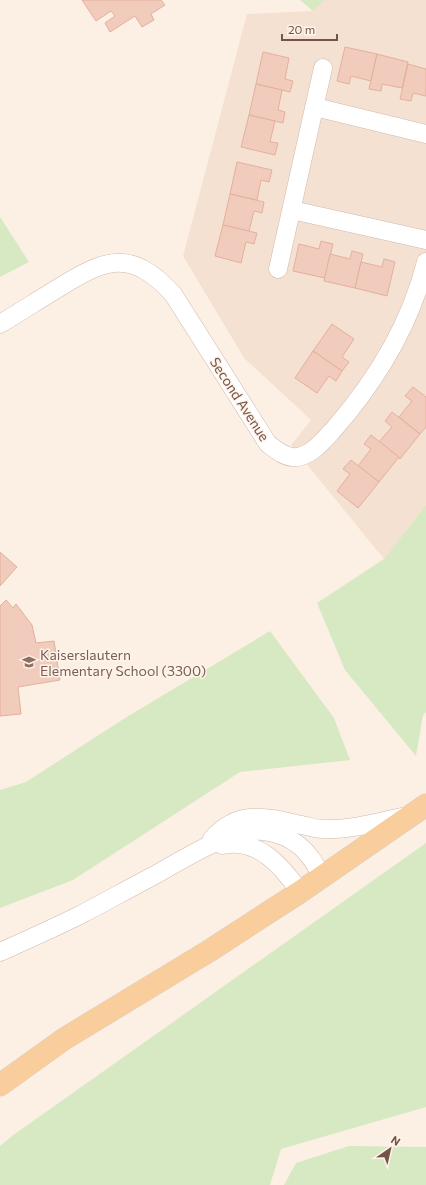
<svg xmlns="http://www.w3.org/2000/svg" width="426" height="1185" viewBox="0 0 426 1185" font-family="Commissioner,sans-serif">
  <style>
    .residential { fill: #f4e1d2 }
    .green { fill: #d6e9c2 }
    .building { fill: #f1cbbb; stroke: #e4b09c }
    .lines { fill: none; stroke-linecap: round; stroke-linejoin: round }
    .minor-casing { stroke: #cfb9ad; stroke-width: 19 }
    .primary-casing { stroke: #d8cfcc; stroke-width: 23 }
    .minor { stroke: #fff; stroke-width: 18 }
    .primary { stroke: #face9c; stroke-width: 22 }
    .labels { text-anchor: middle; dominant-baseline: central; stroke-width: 3; stroke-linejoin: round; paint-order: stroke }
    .street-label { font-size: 14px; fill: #745449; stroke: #fff4ea }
    .education-label { font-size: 14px; fill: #785e54; stroke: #fff4ea; text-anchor: start }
  </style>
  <rect width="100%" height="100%" fill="#fcf0e4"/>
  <!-- residential -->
  <path class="residential" d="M 325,0 L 426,0 L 426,505 L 384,559 L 291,445 L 311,420 L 244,358 L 183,256 L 247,14 L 313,11 Z"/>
  <!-- green -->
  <g class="green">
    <path d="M 300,0 L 325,0 L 313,11 Z"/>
    <path d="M 0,217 L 29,262 L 0,277 Z"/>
    <path d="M 426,505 L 426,712 L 423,715 L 416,756 L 345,670 L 317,603 L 384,559 Z"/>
    <path d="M 270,631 L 334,718 L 350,760 L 240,772 L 73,880 L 0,908 L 0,790 L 26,782 L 125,718 Z"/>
    <path d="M 426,843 L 426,1107 L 281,1149 L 270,1185 L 0,1185 L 0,1146 L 12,1136 Z"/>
    <path d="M 349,1146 L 426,1147 L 426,1185 L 284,1185 L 296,1163 Z"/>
  </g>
  <!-- building -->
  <g class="building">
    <path d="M 82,0 L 161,0 L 165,5 L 151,14 L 154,20 L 142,27 L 135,16 L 110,32 L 105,23 L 115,16 L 111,11 L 96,21 Z"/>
    <path d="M 345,47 L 377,54 L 371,81 L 351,76 L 349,84 L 337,81 Z"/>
    <path d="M 263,52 L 289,58 L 285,79 L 293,81 L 290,92 L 256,84 Z"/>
    <path d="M 377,54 L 408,62 L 402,88 L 382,84 L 381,91 L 369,89 Z"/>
    <path d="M 408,64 L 426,69 L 426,96 L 413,93 L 411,101 L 400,99 Z"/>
    <path d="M 256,84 L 282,90 L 278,110 L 285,112 L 283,123 L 249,115 Z"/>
    <path d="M 249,115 L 275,121 L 270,142 L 278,143 L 275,155 L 241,147 Z"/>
    <path d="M 237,162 L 272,170 L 269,182 L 261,180 L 257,200 L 230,194 Z"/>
    <path d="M 230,194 L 264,202 L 262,213 L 254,211 L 249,231 L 223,225 Z"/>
    <path d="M 223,225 L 257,233 L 254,244 L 246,242 L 241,263 L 215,256 Z"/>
    <path d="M 321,241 L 333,244 L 325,278 L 293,271 L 299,244 L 319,249 Z"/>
    <path d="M 352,251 L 363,254 L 355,288 L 324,281 L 330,254 L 350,259 Z"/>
    <path d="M 384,259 L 395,262 L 387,296 L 355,288 L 361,262 L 382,267 Z"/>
    <path d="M 332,324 L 354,339 L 342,357 L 349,362 L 342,371 L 313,351 Z"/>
    <path d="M 313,351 L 342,371 L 336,381 L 329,376 L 317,393 L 295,378 Z"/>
    <path d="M 413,387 L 426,397 L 426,427 L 420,434 L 399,417 L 412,401 L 405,396 Z"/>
    <path d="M 392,412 L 420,434 L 400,459 L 379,442 L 392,427 L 385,421 Z"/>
    <path d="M 371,435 L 399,457 L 379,482 L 358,466 L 371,449 L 364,444 Z"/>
    <path d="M 351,460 L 379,482 L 358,508 L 337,491 L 350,474 L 343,469 Z"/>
    <path d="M 0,552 L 17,567 L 0,586 Z"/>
    <path d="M 6,600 L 13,608 L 16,604 L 32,625 L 36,643 L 54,641 L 60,680 L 18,687 L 21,714 L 0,716 L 0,606 Z"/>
  </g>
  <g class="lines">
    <!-- minor casing -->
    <g class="minor-casing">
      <g id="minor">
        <path d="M 315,107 L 426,134"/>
        <path d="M 292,210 L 426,240"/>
        <path d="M 278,269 L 323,68"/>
        <path d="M 0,324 C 20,312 40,299 60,287 C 108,257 132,250 173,294 L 268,444 C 275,449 283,456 292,457 C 309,459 324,440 334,429 C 376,381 410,325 426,262"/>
        <path d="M 212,839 C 238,809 267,817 301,825 C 308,826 315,829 322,829 C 351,830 379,822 406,816"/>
        <path d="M 222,845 C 257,837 282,866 300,892"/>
        <path d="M 0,952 C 27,940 54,928 80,915 C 105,902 130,888 155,875 C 182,860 233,827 264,831 C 294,835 311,852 322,878"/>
      </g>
    </g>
    <!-- primary casing -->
    <g class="primary-casing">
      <path id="primary" d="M 0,1085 L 64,1039 L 209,951 L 300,892 L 426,805"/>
    </g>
    <!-- minor -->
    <use href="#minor" class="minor"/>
    <!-- primary -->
    <use href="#primary" class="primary"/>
  </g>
  <!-- icons -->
  <defs>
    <g id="school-bare" transform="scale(1.08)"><path d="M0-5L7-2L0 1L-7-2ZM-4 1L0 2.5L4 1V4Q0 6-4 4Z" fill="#8d6e63" stroke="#fff4ea" stroke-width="2.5" paint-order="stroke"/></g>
  </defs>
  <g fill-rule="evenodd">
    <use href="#school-bare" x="29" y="662"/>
  </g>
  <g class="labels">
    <!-- street labels -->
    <g class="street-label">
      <text transform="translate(240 399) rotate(57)">Second Avenue</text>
    </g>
    <!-- education labels -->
    <g class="education-label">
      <text x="40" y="654">Kaiserslautern<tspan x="40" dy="16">Elementary School (3300)</tspan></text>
    </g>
  </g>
  <!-- north arrow -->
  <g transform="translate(390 1149) rotate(34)" stroke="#fff4ea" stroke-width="3" paint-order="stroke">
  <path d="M0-3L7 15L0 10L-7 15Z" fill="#745449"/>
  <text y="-6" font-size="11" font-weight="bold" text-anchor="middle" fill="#745449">N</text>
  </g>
  <!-- scale -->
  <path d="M282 34v6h55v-6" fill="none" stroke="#745449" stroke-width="2"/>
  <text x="288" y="34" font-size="12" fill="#745449" stroke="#fff4ea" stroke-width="3" paint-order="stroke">20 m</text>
</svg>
